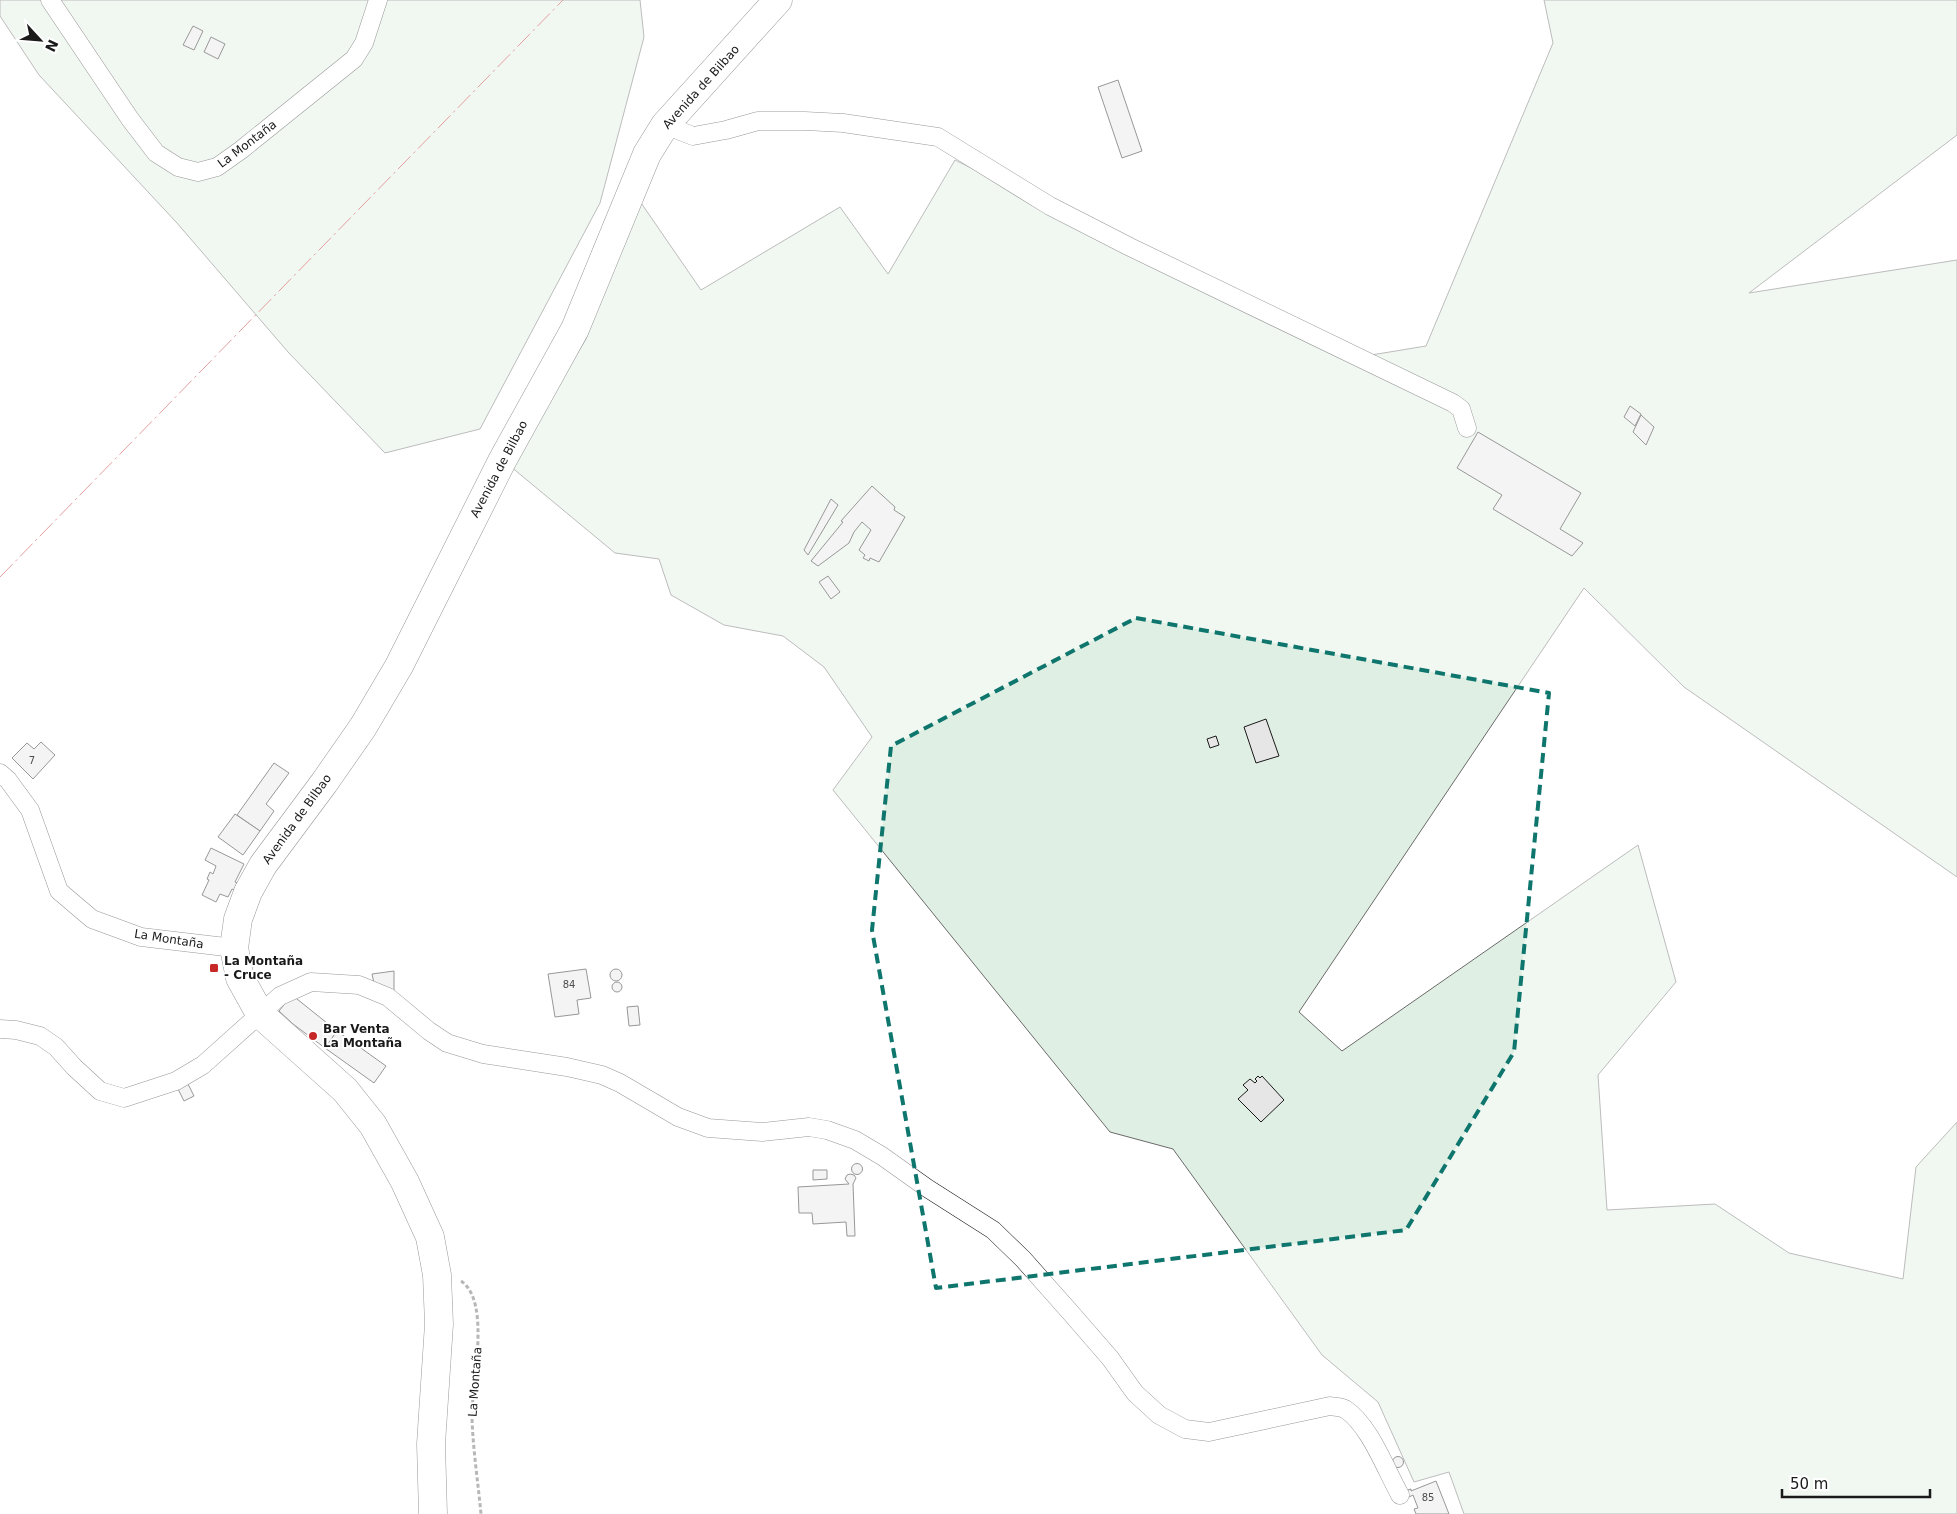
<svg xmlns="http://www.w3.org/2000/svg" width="1957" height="1514" viewBox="0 0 1957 1514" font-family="'DejaVu Sans',sans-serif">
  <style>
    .green { fill: #e0efe3; stroke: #6a6a6a }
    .building { fill: #e6e6e6; stroke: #1a1a1a }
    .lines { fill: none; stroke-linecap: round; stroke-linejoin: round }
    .street-casing { stroke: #1a1a1a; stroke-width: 19 }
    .highway-casing { stroke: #1a1a1a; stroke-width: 29 }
    .path { stroke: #5f5f5f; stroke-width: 3; stroke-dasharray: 4 2.5; stroke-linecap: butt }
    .street { stroke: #fff; stroke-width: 18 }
    .highway { stroke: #fff; stroke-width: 28 }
    .power { stroke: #c62828; stroke-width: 1; stroke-dasharray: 18 4 2.5 4; stroke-linecap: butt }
    .marked { fill: none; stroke: #0f766e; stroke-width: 4; stroke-dasharray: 10 6; stroke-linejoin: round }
    .poi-dot { fill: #c62828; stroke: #fff; stroke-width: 2 }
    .labels { text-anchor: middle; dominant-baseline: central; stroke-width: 4; stroke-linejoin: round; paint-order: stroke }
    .number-label { font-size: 10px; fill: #4d4d4d }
    .street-label { font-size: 12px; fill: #1a1a1a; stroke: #fff }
    .poi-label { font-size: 12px; font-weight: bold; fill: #1a1a1a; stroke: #fff; text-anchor: start }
  </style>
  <rect width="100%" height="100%" fill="#fff"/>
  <!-- green -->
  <g class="green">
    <path d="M 0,0 L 640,0 L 644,37 L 600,203 L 480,429 L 385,453 L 288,352 L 177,223 L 39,75 L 0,16 Z"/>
    <path d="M 1544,0 L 1957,0 L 1957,135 L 1749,293 L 1957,260 L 1957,877 L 1684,687 L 1584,588 L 1299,1012 L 1342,1051 L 1638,845 L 1676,982 L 1598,1075 L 1607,1210 L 1715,1204 L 1789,1253 L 1903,1279 L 1916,1167 L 1957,1122 L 1957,1514 L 1464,1514 L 1449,1472 L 1414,1482 L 1378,1402 L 1322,1355 L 1173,1149 L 1110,1132 L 833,790 L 872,737 L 824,667 L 783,636 L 724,625 L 671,595 L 659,559 L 615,553 L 510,466 L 586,339 L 637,197 L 701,290 L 840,207 L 888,274 L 955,160 L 1353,358 L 1426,346 L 1553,43 Z"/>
  </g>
  <!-- building -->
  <g class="building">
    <path d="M 193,26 L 203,31 L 194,50 L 183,45 Z"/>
    <path d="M 211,37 L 225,44 L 218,59 L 204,52 Z"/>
    <path d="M 1118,80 L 1142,151 L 1122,158 L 1098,87 Z"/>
    <path d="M 1630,406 L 1641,414 L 1635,426 L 1624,417 Z"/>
    <path d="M 1641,415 L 1654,427 L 1646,445 L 1633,432 Z"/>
    <path d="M 1478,432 L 1581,493 L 1560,529 L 1583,543 L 1572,556 L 1493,509 L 1502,495 L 1457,468 Z"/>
    <path d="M 872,486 L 895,507 L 894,510 L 905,517 L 879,562 L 870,558 L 869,561 L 863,558 L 865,555 L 859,550 L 871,530 L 862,522 L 854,532 L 849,543 L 818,566 L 811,561 L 843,522 L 841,521 Z"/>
    <path d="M 831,499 L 838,505 L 808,555 L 804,550 Z"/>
    <path d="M 828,576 L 840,592 L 831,599 L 819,582 Z"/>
    <path d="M 1266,719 L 1279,756 L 1256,763 L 1244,727 Z"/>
    <path d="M 1216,736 L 1219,745 L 1210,748 L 1207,739 Z"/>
    <path d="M 41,742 L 55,755 L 33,779 L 12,758 L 27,743 L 34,749 Z"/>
    <path d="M 274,763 L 289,773 L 266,804 L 274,811 L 260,831 L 237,815 Z"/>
    <path d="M 235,814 L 260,831 L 243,855 L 218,837 Z"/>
    <path d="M 211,848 L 244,864 L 235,882 L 237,883 L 234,890 L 232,889 L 228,897 L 220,894 L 216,902 L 202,895 L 209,880 L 207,879 L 210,872 L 213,874 L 216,866 L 205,860 Z"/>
    <circle cx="616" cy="975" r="6"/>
    <path d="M 586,969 L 591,998 L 577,1000 L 579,1014 L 555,1017 L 548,974 Z"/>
    <path d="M 394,971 L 394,991 L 374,983 L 372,974 Z"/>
    <circle cx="617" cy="987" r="5"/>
    <path d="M 292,995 L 337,1031 L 325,1048 L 293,1024 L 279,1011 Z"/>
    <path d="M 638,1006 L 640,1025 L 629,1026 L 627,1007 Z"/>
    <path d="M 337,1031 L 386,1066 L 374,1083 L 325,1048 Z"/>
    <path d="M 1258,1076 L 1260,1078 L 1262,1076 L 1284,1100 L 1261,1122 L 1238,1099 L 1248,1090 L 1243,1085 L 1250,1079 L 1255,1083 L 1257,1081 L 1255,1079 Z"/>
    <path d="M 188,1084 L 194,1096 L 184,1101 L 178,1089 Z"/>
    <circle cx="857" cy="1169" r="5.5"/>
    <path d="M 813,1170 L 827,1170 L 827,1179 L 813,1180 Z"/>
    <path d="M 850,1174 L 854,1175 L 856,1178 L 853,1184 L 855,1236 L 847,1236 L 846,1222 L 813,1224 L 812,1213 L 799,1213 L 798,1187 L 849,1184 L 845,1179 L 847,1175 Z"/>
    <circle cx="1398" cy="1462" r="5.5"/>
    <path d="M 1436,1481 L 1449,1514 L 1416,1514 L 1414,1509 L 1418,1508 L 1413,1495 L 1407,1498 L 1404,1491 L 1411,1489 L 1411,1491 Z"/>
  </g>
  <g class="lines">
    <!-- street casing -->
    <g class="street-casing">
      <g id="street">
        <path d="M 50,0 L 130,119 L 156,153 L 178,167 L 198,172 L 217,167 L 241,150 L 354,59 L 364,43 L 378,0"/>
        <path d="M 665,125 L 693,136 L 726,130 L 758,121 L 805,121 L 843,123 L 938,137 L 1050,206 L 1130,247 L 1453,403 L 1461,409 L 1467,428"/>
        <path d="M 0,773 L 8,780 L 30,810 L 59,891 L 92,919 L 141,937 L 234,948"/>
        <path d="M 0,1029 L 16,1030 L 40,1036 L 56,1047 L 74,1067 L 100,1091 L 124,1098 L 176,1081 L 203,1065 L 280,996 L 311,982 L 359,985 L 388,997 L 429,1031 L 447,1043 L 483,1054 L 567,1067 L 602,1075 L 620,1083 L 678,1117 L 708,1128 L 762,1132 L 809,1127 L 827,1130 L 855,1140 L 882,1156 L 927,1188 L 993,1230 L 1023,1259 L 1070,1312 L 1110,1358 L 1135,1393 L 1159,1415 L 1185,1429 L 1209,1432 L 1330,1406 C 1335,1407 1341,1407 1345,1409 C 1369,1424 1386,1470 1400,1495"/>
      </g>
    </g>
    <!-- highway casing -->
    <g class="highway-casing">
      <path id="highway" d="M 433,1514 L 431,1444 L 439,1324 L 437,1275 L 430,1237 L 405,1182 L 373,1125 L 345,1090 L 260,1014 L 240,978 L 234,948 L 238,919 L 248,892 L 263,865 L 324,783 L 363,727 L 399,666 L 502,461 L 575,329 L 647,154 L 665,125 L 778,0"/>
    </g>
    <!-- path -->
    <path class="path" d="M 461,1281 C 492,1302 471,1385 472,1418 C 473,1450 478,1482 481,1514"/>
    <!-- street -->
    <use href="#street" class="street"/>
    <!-- highway -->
    <use href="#highway" class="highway"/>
    <!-- power -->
    <path class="power" d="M 0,577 L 563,0"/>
  </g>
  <!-- marked area -->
  <path d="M0 0H1957V1514H0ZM 1136,618 L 1549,693 L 1514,1052 L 1406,1230 L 936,1288 L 872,930 L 891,746 Z" fill="#fff" fill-opacity=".55" fill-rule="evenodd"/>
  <path class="marked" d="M 1136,618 L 1549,693 L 1514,1052 L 1406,1230 L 936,1288 L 872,930 L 891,746 Z"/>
  <!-- markers -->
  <g class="poi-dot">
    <rect x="209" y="963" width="10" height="10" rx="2.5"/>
    <circle cx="313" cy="1036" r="5"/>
  </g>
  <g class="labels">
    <!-- number labels -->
    <g class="number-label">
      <text x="32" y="760">7</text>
      <text x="569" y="984">84</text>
      <text x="1428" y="1497">85</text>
    </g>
    <!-- street labels -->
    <g class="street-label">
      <text transform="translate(701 87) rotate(-48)">Avenida de Bilbao</text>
      <text transform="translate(247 144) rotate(-37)">La Montaña</text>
      <text transform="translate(499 469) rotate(-62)">Avenida de Bilbao</text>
      <text transform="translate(297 819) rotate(-54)">Avenida de Bilbao</text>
      <text transform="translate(169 939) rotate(9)">La Montaña</text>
      <text transform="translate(475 1382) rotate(-86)">La Montaña</text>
    </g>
    <!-- poi labels -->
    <g class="poi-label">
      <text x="224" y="961">La Montaña<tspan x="224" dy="14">- Cruce</tspan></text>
      <text x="323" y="1029">Bar Venta<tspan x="323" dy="14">La Montaña</tspan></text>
    </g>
  </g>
  <!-- north arrow -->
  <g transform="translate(40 40) rotate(116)" stroke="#ffffff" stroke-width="4" paint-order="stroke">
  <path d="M0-4L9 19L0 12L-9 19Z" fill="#1a1a1a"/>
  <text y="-8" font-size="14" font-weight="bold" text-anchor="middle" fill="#1a1a1a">N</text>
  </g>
  <!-- scale -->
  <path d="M1782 1489v8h148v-8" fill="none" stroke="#1a1a1a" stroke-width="2.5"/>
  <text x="1790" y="1489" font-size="15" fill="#1a1a1a" stroke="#ffffff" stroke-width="4" paint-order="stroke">50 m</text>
</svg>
